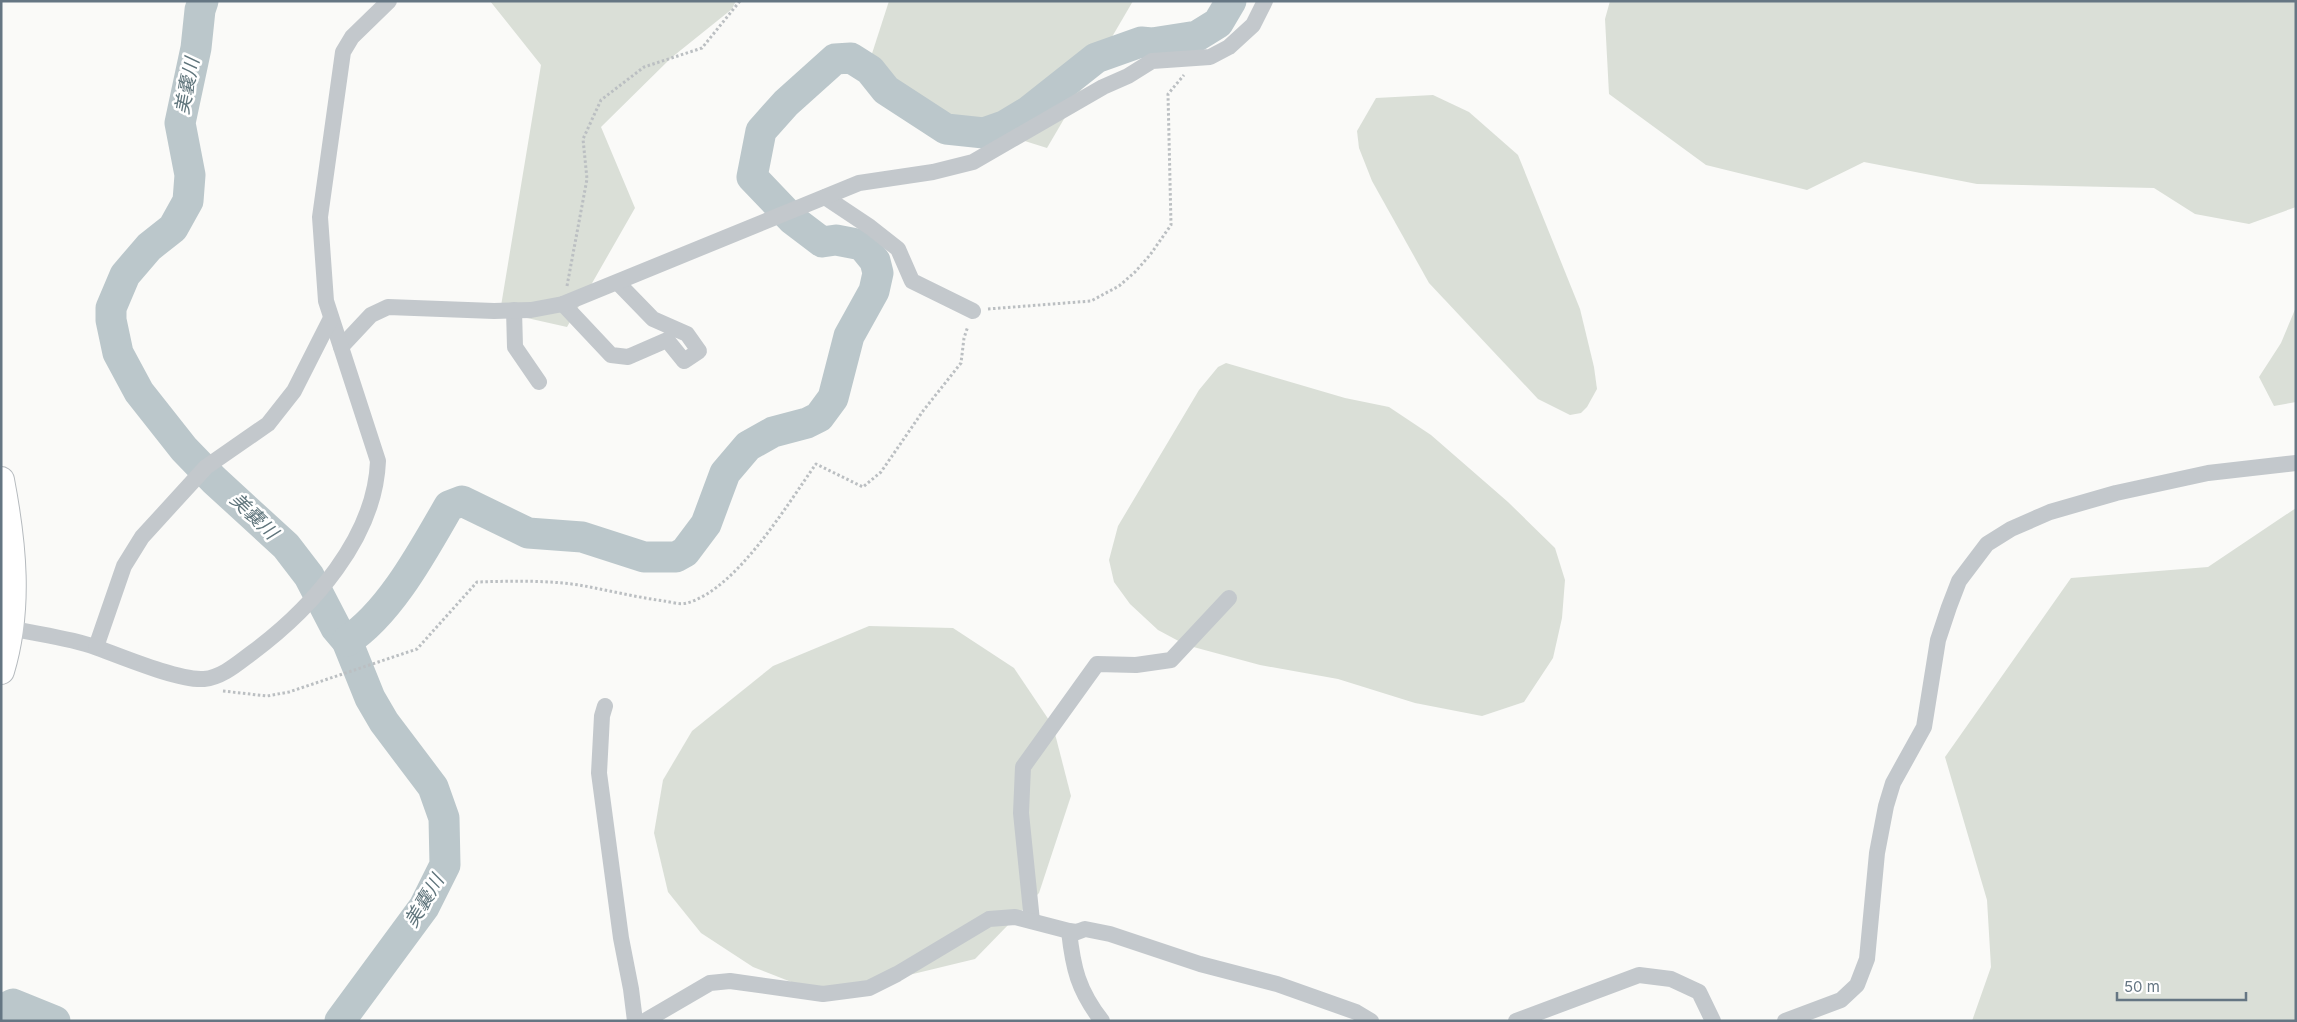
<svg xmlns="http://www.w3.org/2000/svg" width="2297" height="1022" viewBox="0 0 2297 1022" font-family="Inter,'Noto Sans JP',sans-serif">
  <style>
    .green { fill: #dadfd7 }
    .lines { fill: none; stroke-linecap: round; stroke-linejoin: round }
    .river { stroke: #bbc7cb; stroke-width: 31 }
    .primary-casing { stroke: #b5babe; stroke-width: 28 }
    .path { stroke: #bbbfc2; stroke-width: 3; stroke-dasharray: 2.5 2.5; stroke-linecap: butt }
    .minor { stroke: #c3c8cc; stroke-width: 16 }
    .primary { stroke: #fff; stroke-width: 26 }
    .labels { text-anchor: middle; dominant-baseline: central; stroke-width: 5; stroke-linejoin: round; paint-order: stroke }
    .water-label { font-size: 19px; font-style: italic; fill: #60757c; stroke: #fff }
  </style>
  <rect width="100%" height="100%" fill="#fafaf8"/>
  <!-- green -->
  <g class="green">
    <path d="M 490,1 L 736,1 L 732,9 L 671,58 L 601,127 L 635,208 L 567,327 L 500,312 L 541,65 Z"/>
    <path d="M 889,1 L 1133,1 L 1047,148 L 935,113 L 867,69 Z"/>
    <path d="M 1610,1 L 2296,1 L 2296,207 L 2249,224 L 2195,214 L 2154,188 L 1977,184 L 1864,162 L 1807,190 L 1706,165 L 1609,94 L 1605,19 Z"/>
    <path d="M 1433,95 L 1469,112 L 1518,155 L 1580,309 L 1594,367 L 1597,389 L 1587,407 L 1581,413 L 1570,415 L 1538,399 L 1429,283 L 1372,181 L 1359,148 L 1357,131 L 1376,98 Z"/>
    <path d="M 2296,307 L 2296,402 L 2274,406 L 2259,377 L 2281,343 Z"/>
    <path d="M 1226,363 L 1345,398 L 1389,407 L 1431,435 L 1508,502 L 1555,548 L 1565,580 L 1562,618 L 1553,658 L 1524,702 L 1482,716 L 1415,703 L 1338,679 L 1260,665 L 1186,645 L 1158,630 L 1130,604 L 1114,582 L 1109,560 L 1118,526 L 1199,390 L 1218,367 Z"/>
    <path d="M 2296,508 L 2296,1021 L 1972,1021 L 1991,967 L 1987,900 L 1945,757 L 2071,578 L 2208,567 Z"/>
    <path d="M 869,626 L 953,628 L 1014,668 L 1053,726 L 1071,796 L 1039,893 L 975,959 L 851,989 L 799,985 L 753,967 L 701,933 L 668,892 L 654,833 L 663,780 L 692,731 L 773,666 Z"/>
  </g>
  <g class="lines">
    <!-- river -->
    <g class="river">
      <path d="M 203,1 L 200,10 L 196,48 L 180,123 L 190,175 L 188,201 L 173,228 L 149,247 L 125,275 L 111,308 L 111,320 L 118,353 L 139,392 L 184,449 L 214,480 L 286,546 L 309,576 L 336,628 L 347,641 L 370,698 L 384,722 L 433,787 L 444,818 L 445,865 L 424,907 L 340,1021"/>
      <path d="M 347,641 C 390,613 423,551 449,506 L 462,501 L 528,533 L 582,537 L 644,557 L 676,557 L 685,552 L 706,524 L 725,473 L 748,446 L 773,432 L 807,423 L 819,417 L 833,398 L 849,336 L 874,291 L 878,273 L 875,261 L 862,245 L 836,240 L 822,242 L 793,220 L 752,177 L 761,131 L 786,103 L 835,59 L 851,58 L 870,70 L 886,90 L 946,129 L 984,133 L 1004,126 L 1029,111 L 1096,58 L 1141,42 L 1152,43 L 1197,36 L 1218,23 L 1231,1"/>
      <path d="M 1,1010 L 13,1004 L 55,1021"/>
    </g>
    <!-- primary casing -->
    <g class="primary-casing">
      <path id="primary" d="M 1,480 C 13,543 20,608 1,671"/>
    </g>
    <!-- path -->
    <g class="path">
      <path d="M 567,286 L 587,179 L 583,139 L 601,100 L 644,67 L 702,48 L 740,1"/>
      <path d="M 988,309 L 1091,301 L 1119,286 L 1135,272 L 1150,255 L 1171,225 L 1168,94 L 1184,75"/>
      <path d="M 223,691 L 267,696 L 289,692 L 417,649 L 477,582 C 511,581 545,580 579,585 C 607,590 635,597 664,601 C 671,602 680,605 687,603 C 737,589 786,506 816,464 L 863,487 L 881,472 L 923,411 L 961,363 L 964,338 L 968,326"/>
    </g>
    <!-- minor -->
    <g class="minor">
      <path d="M 825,197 L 870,227 L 898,249 L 912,281 L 973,311"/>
      <path d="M 563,304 L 611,355 L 628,357 L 667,340 L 684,361 L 699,351 L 687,334 L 653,319 L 618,283"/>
      <path d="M 514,310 L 515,347 L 539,382"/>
      <path d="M 341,347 L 371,315 L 388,307 L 494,311 L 531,310 L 563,304 L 859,183 L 933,172 L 973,162 L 1103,87 L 1128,76 L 1152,61 L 1210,57 L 1229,47 L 1253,25 L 1265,1"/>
      <path d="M 10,628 C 36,634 70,638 95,647 C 120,656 179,681 204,679 C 223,677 238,663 253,652 C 312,608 375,538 378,461 L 326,301 L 320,217 L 343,52 L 352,37 L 389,1"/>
      <path d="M 96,647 L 124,566 L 142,537 L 206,467 L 268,424 L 294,391 L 331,318"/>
      <path d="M 605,706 L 602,716 L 599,773 L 621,938 L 631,989 L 635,1021"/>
      <path d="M 1032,921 L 1021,813 L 1023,767 L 1097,664 L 1136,665 L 1171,660 L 1229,598"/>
      <path d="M 1069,931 C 1073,968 1078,990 1102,1021"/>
      <path d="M 645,1021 L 710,983 L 730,981 L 823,994 L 869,988 L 897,974 L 989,919 L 1015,917 L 1069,931 L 1077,932 L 1085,929 L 1110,934 L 1200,964 L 1277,984 L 1356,1012 L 1371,1021"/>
      <path d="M 1516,1021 L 1639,975 L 1671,979 L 1699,992 L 1713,1021"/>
      <path d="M 1785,1021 L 1841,1000 L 1857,985 L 1867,959 L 1877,853 L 1886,806 L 1893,783 L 1924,727 L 1938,640 L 1949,607 L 1959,581 L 1987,544 L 2011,529 L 2050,512 L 2116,493 L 2208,473 L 2296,463"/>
    </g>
    <!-- primary -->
    <use href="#primary" class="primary"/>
  </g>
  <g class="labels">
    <!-- water labels -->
    <g class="water-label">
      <text transform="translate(187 86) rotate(-79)">美嚢川</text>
      <text transform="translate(254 516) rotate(44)">美嚢川</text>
      <text transform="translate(424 901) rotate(-59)">美嚢川</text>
    </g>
  </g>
  <!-- border -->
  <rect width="2297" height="1022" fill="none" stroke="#657683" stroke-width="5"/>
  <!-- scale -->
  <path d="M2117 992v8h129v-8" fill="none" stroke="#657683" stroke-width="2.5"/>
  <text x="2124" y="992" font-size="15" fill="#657683" stroke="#ffffff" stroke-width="4" paint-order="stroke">50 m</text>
</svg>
